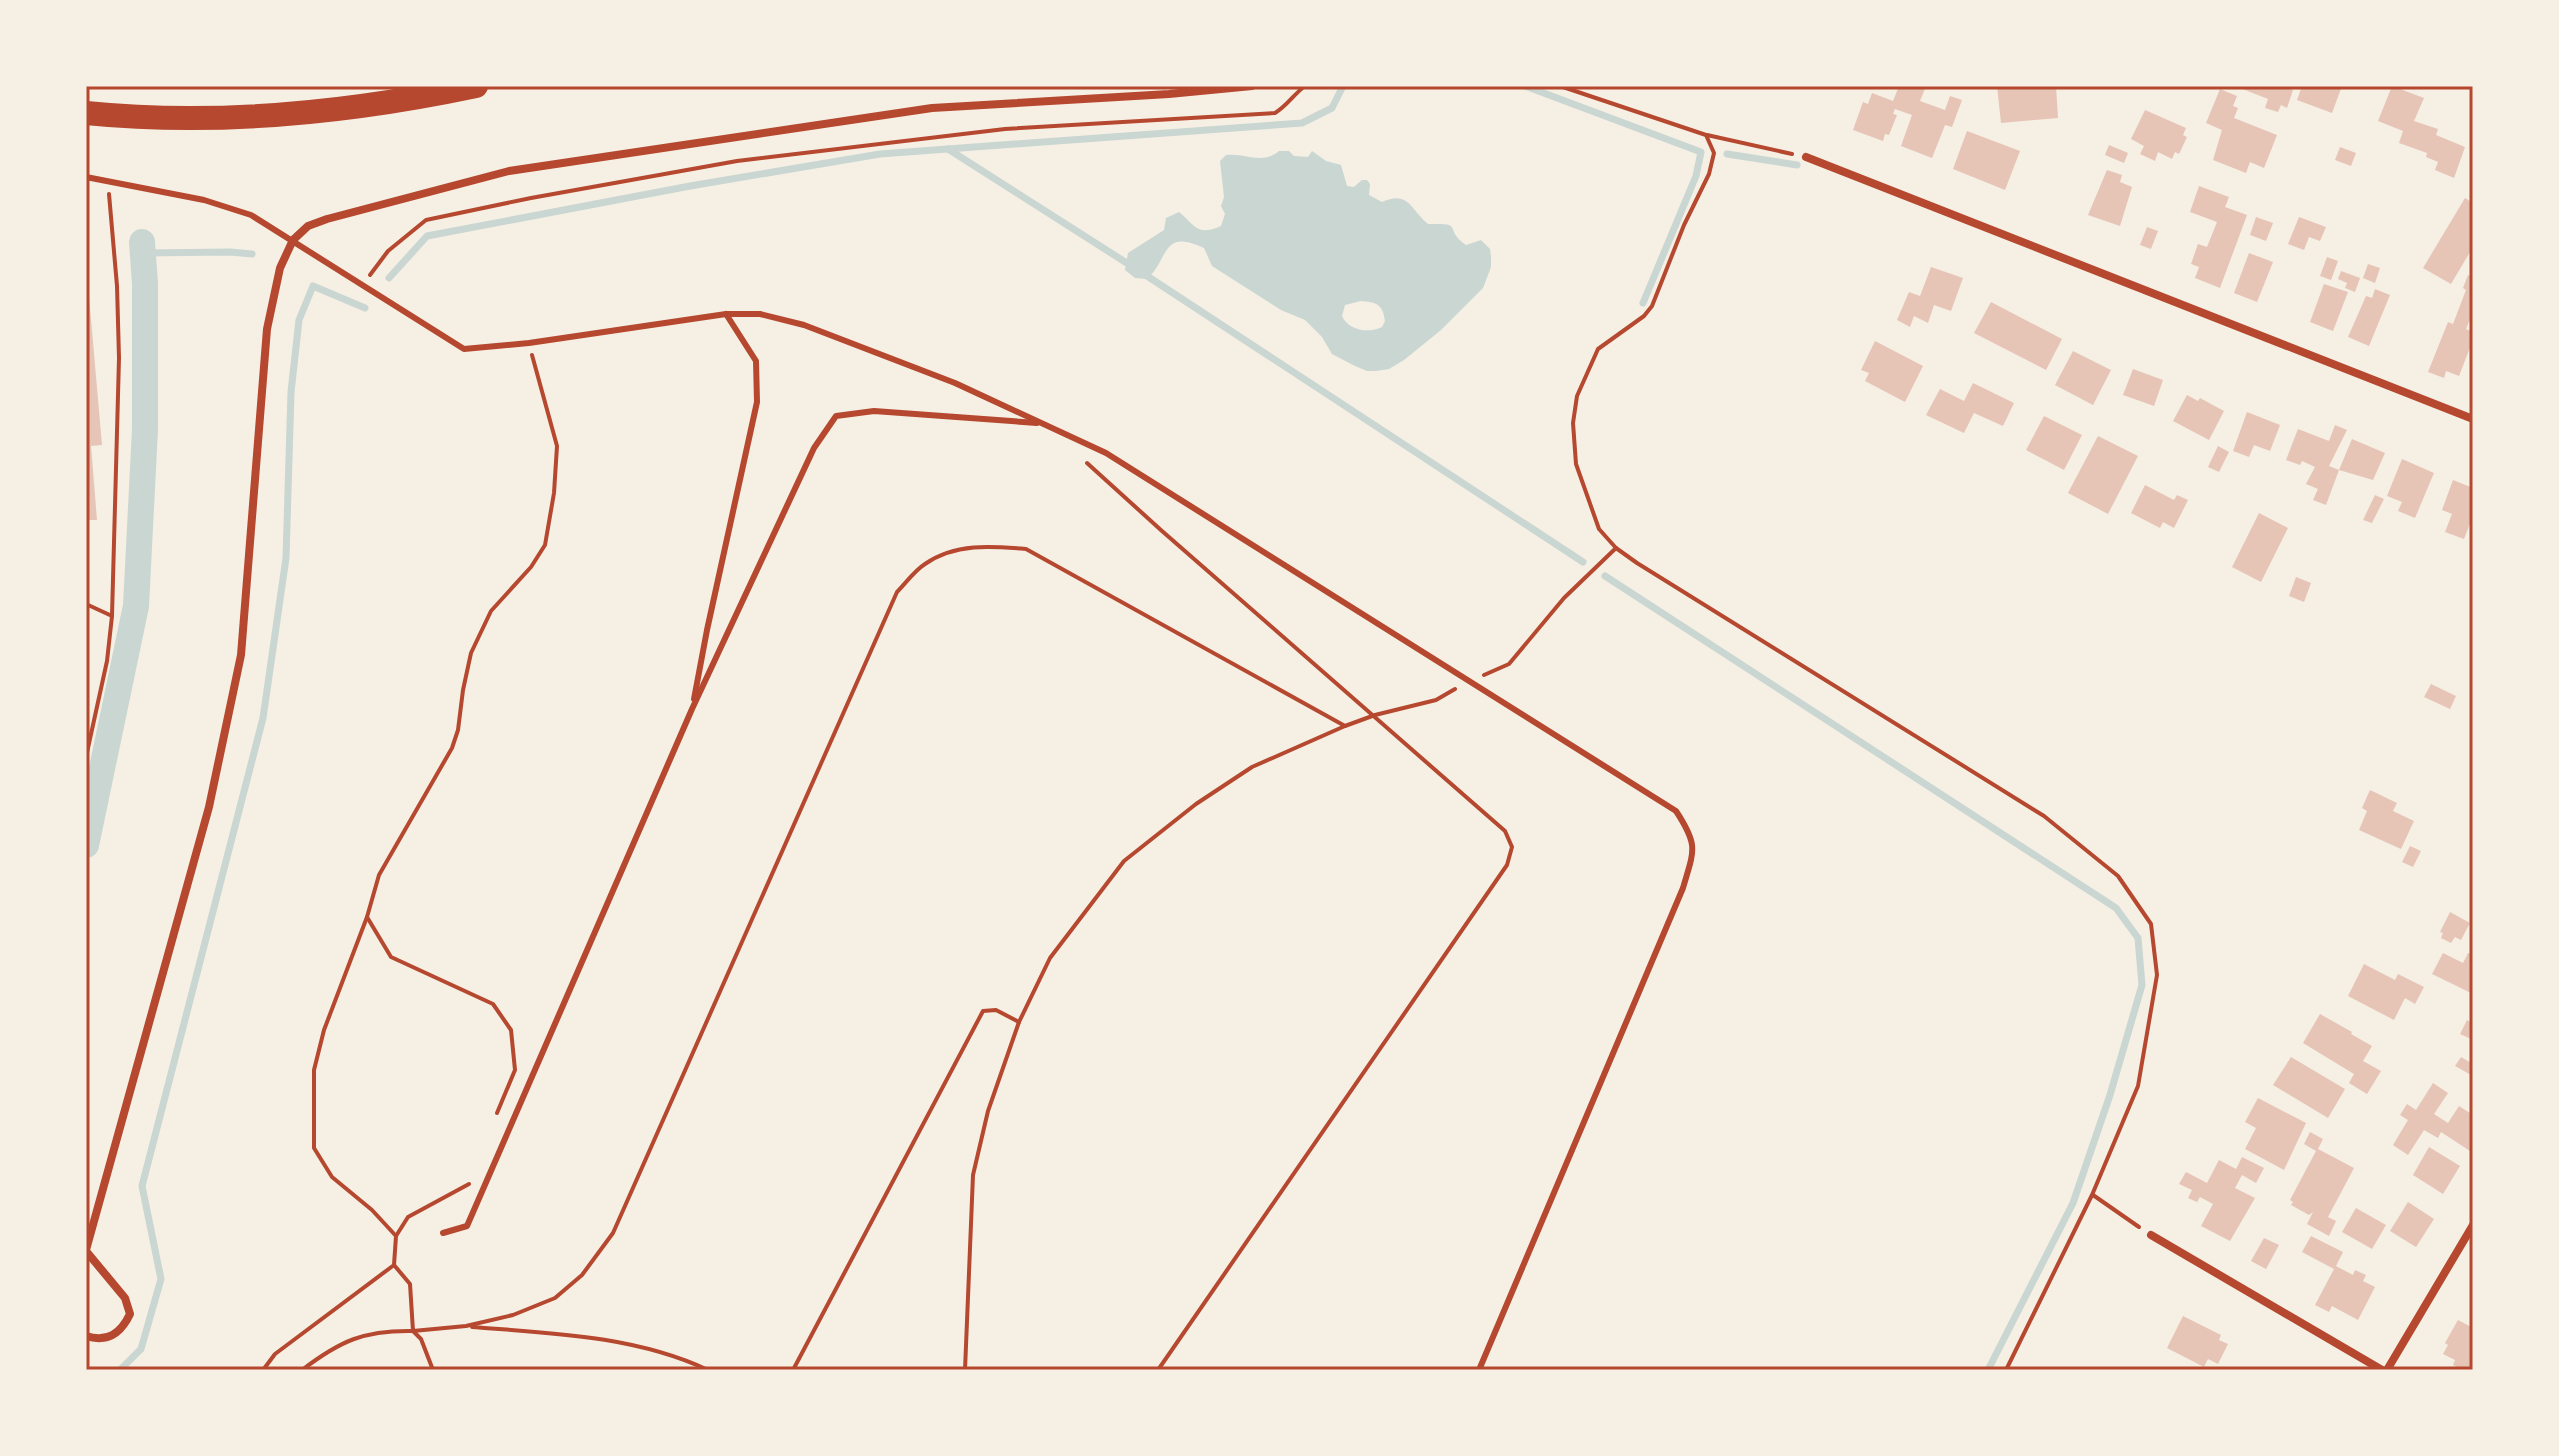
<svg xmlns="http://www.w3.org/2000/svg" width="2559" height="1456" viewBox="0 0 2559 1456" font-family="Literata,serif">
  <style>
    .water { fill: #c9d6d2; fill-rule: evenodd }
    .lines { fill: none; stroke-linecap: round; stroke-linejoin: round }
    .stream { stroke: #c9d6d2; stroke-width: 7 }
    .canal { stroke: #c9d6d2; stroke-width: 26 }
    .building { fill: #e6c5b7 }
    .path { stroke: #b5482f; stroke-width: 4 }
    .service { stroke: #b5482f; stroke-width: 6 }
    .minor { stroke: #b5482f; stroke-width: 8 }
    .motorway { stroke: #b5482f; stroke-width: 24 }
    .neatline { fill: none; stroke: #b5482f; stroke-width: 3 }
  </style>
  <rect width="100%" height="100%" fill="#f6efe4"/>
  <!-- water -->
  <path class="water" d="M 1279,151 L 1289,151 L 1294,156 L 1308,157 L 1312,151 L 1326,161 L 1341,165 L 1347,186 L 1354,187 L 1362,180 L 1367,180 L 1370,184 L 1369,195 L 1382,202 C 1409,190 1410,209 1428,224 C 1466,223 1442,228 1466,245 L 1481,240 L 1490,249 L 1491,257 L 1491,267 L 1483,288 L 1441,330 L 1404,360 L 1389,369 L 1376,371 L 1367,371 L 1355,366 L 1332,354 L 1322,337 L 1305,320 L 1281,310 L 1212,266 L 1204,248 C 1161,228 1170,258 1147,279 L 1135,278 L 1125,270 L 1128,253 L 1164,230 L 1166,218 L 1179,212 C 1195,225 1197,237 1221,226 L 1225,214 L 1221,206 L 1224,197 L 1220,161 L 1226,155 C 1246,153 1262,165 1279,151 ZM 1361,301 C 1376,302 1383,304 1385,321 L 1382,327 C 1368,334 1348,330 1342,316 L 1345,305 Z"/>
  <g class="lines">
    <!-- stream -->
    <g class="stream">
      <path d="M 1525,86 L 1701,152 L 1696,176 L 1643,303"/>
      <path d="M 948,149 L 1133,267"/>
      <path d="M 1727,154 L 1797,165"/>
      <path d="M 144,253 L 230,252 L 252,254"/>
      <path d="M 1144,274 L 1583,562"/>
      <path d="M 389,278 L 427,236 L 690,186 L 880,154 L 1302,123 L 1332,108 L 1343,86"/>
      <path d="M 1605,576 L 2116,908 L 2138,938 L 2142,985 L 2110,1095 L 2073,1203 L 1988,1370"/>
      <path d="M 120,1370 L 141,1349 L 161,1279 L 142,1186 L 263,718 L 286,558 L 291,392 L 299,320 L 313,286 L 365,308"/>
    </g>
    <!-- canal -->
    <path class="canal" d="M 86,845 L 136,606 L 145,429 L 145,284 L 142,242"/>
  </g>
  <!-- building -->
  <g class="building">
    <path d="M 1899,86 L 1926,86 L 1920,101 L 1945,110 L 1950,96 L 1962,100 L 1952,127 L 1945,125 L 1932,158 L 1901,146 L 1912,115 L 1895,109 L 1893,114 L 1897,115 L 1889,135 L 1885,134 L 1883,141 L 1853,130 L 1863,102 L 1868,104 L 1872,93 L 1893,101 Z"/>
    <path d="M 1997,86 L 2056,86 L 2058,118 L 2001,123 Z"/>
    <path d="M 2235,86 L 2281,86 L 2293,90 L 2287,108 L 2281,105 L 2278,112 L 2265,108 L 2268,99 Z"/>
    <path d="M 2302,86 L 2342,86 L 2332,113 L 2297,100 Z"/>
    <path d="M 2392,86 L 2424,98 L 2414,121 L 2438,129 L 2436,135 L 2465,147 L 2454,178 L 2435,170 L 2438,162 L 2426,157 L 2427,153 L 2399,143 L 2403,131 L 2378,121 Z"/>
    <path d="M 2220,89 L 2237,96 L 2233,106 L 2238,108 L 2234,118 L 2277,135 L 2264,168 L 2250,162 L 2246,173 L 2213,160 L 2222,130 L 2206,123 Z"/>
    <path d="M 2145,110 L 2186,128 L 2183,135 L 2187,137 L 2179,154 L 2175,152 L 2172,159 L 2158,152 L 2155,161 L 2140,154 L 2144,146 L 2131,139 Z"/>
    <path d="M 1967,131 L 2020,151 L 2005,190 L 1953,169 Z"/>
    <path d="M 2109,145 L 2128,153 L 2124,163 L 2105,155 Z"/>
    <path d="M 2340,147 L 2356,153 L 2351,166 L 2335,160 Z"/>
    <path d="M 2107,170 L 2122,175 L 2120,182 L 2132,187 L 2120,226 L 2088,215 Z"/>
    <path d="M 2199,186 L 2229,197 L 2225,207 L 2247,215 L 2220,288 L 2195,278 L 2199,267 L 2191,264 L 2198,244 L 2207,247 L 2217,222 L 2190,212 Z"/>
    <path d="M 2465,198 L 2473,203 L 2473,247 L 2451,284 L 2423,268 Z"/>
    <path d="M 2256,217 L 2273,223 L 2266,241 L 2250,235 Z"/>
    <path d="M 2299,217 L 2326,227 L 2320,241 L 2309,237 L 2304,250 L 2288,244 Z"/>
    <path d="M 2147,227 L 2158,231 L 2151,249 L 2140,245 Z"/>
    <path d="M 2249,253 L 2273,262 L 2257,302 L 2234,293 Z"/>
    <path d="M 2327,257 L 2338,261 L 2331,280 L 2320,276 Z"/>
    <path d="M 2368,264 L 2380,268 L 2375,283 L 2363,278 Z"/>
    <path d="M 1931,267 L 1963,278 L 1951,311 L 1934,305 L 1928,323 L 1914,316 L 1910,327 L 1897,320 L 1909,292 L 1920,296 Z"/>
    <path d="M 2341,271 L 2360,278 L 2355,292 L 2345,288 L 2347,283 L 2338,279 Z"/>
    <path d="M 2468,275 L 2473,277 L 2473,312 L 2466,329 L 2473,332 L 2473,340 L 2459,376 L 2446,371 L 2444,378 L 2428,372 L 2448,322 L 2453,324 L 2466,290 L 2463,288 Z"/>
    <path d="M 2324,284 L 2348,292 L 2333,331 L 2310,322 Z"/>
    <path d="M 86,285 L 88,285 L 102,445 L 91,446 L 97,520 L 86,520 Z"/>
    <path d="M 2375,289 L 2390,295 L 2369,346 L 2348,337 L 2366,296 L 2372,298 Z"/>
    <path d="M 1991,302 L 2062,339 L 2046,370 L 1974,333 Z"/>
    <path d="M 1875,341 L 1923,366 L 1905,402 L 1865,381 L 1869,373 L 1861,370 Z"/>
    <path d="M 2073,351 L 2111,370 L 2093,405 L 2055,385 Z"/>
    <path d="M 2133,369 L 2163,380 L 2154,406 L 2123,395 Z"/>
    <path d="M 1973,383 L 2014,403 L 2003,426 L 1974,413 L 1964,433 L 1926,415 L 1940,389 L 1964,401 Z"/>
    <path d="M 2187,395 L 2198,401 L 2200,398 L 2224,411 L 2209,440 L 2173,421 Z"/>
    <path d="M 2247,412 L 2280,425 L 2270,451 L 2254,445 L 2249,457 L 2233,451 Z"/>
    <path d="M 2044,416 L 2082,435 L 2064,470 L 2026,450 Z"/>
    <path d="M 2335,425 L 2347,430 L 2329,466 L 2339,470 L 2352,439 L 2385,453 L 2373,480 L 2339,470 L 2326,505 L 2313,500 L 2318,489 L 2306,484 L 2315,467 L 2302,461 L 2300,465 L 2286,460 L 2298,429 L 2329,441 Z"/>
    <path d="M 2098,436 L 2138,456 L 2108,514 L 2068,493 Z"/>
    <path d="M 2218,446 L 2229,452 L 2219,472 L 2208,467 Z"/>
    <path d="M 2402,459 L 2434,473 L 2415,518 L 2398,511 L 2402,502 L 2387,496 Z"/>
    <path d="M 2453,480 L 2473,488 L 2473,521 L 2471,521 L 2464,539 L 2445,532 L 2452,514 L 2442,510 Z"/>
    <path d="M 2145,485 L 2174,500 L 2177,495 L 2188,500 L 2174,528 L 2163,522 L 2160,528 L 2131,513 Z"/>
    <path d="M 2375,495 L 2384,499 L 2372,523 L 2363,520 Z"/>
    <path d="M 2259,513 L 2288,528 L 2261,582 L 2232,567 Z"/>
    <path d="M 2296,577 L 2311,583 L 2304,602 L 2289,596 Z"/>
    <path d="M 2431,684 L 2456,696 L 2450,709 L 2424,697 Z"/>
    <path d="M 2370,790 L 2397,803 L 2393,811 L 2414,821 L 2401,849 L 2359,830 L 2367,811 L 2362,808 Z"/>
    <path d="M 2410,846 L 2421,851 L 2413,867 L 2402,862 Z"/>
    <path d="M 2450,912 L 2470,923 L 2461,940 L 2455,937 L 2451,943 L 2441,938 L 2443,933 L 2440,932 Z"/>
    <path d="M 2443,953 L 2463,963 L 2468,953 L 2473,955 L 2473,994 L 2432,974 Z"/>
    <path d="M 2364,964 L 2395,980 L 2398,974 L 2424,987 L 2415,1004 L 2405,998 L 2394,1020 L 2348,996 Z"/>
    <path d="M 2320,1014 L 2352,1032 L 2351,1034 L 2372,1046 L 2363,1061 L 2381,1071 L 2367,1094 L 2349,1083 L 2354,1074 L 2303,1043 Z"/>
    <path d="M 2467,1020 L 2473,1024 L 2473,1040 L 2460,1034 Z"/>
    <path d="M 2291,1057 L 2345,1089 L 2328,1118 L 2273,1085 Z"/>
    <path d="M 2461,1057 L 2473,1064 L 2473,1076 L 2455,1066 Z"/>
    <path d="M 2433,1083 L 2448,1093 L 2434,1114 L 2448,1123 L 2459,1106 L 2473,1115 L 2473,1146 L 2470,1151 L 2441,1132 L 2438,1138 L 2424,1130 L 2408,1155 L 2393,1145 L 2408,1120 L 2400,1115 L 2407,1104 L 2416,1110 Z"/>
    <path d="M 2258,1098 L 2306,1123 L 2284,1170 L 2245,1149 L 2256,1128 L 2245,1122 Z"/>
    <path d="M 2310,1132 L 2323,1139 L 2318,1149 L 2354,1168 L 2328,1217 L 2336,1221 L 2329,1236 L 2307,1224 L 2313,1212 L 2309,1215 L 2291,1205 L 2293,1202 L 2290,1200 L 2316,1151 L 2304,1144 Z"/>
    <path d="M 2429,1147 L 2460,1166 L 2443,1194 L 2413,1175 Z"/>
    <path d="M 2242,1157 L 2264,1168 L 2256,1183 L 2242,1175 L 2235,1188 L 2255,1198 L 2230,1241 L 2201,1226 L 2213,1204 L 2200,1197 L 2197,1202 L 2188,1198 L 2192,1190 L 2179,1184 L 2186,1172 L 2207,1183 L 2219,1160 L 2236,1169 Z"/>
    <path d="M 2408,1202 L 2434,1219 L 2416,1247 L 2390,1231 Z"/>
    <path d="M 2356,1208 L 2386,1225 L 2372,1249 L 2342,1232 Z"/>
    <path d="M 2311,1236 L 2343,1252 L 2336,1266 L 2353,1275 L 2355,1270 L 2366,1275 L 2363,1281 L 2375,1287 L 2358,1320 L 2332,1306 L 2329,1312 L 2315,1305 L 2334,1269 L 2302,1252 Z"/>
    <path d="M 2264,1238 L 2279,1245 L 2266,1269 L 2251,1261 Z"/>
    <path d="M 2183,1316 L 2221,1335 L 2219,1340 L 2228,1344 L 2218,1364 L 2208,1359 L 2204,1367 L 2167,1348 Z"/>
    <path d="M 2458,1320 L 2473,1328 L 2473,1370 L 2463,1370 L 2453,1365 L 2455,1360 L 2443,1354 L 2448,1345 L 2445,1343 Z"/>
  </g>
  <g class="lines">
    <!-- path -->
    <g class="path">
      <path d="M 1560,86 L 1706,135 L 1714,153 L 1709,174 L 1684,225 L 1652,306 L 1644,316 L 1598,349 L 1577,396 L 1573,423 L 1576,464 L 1599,529 L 1616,548 L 1637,563 L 2044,816 L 2118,876 L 2151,924 L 2157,975 L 2138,1086 L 2092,1195 L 2006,1370"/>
      <path d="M 1707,135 L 1792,154"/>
      <path d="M 370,275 L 388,251 L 426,220 L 531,198 L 737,161 L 1005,129 L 1275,113 C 1287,106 1294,94 1305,86"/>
      <path d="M 1087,463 L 1162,531 L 1505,831 L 1512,847 L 1507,865 L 1158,1370"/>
      <path d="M 86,604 L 112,616"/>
      <path d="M 1484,675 L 1509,664 L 1564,598 L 1616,548"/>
      <path d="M 86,757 L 107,661 L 112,616 L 119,358 L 117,286 L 109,194"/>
      <path d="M 367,917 L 324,1030 L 314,1070 L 314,1148 L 332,1177 L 372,1210 L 396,1236"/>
      <path d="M 497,1113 L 515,1070 L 511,1030 L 493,1004 L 391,957 L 367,917 L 379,875 L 452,748 L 458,730 L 463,690 L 471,653 L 491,611 L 531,567 L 545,545 L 554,493 L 557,446 L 532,355"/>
      <path d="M 2093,1195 L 2139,1227"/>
      <path d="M 394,1265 L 410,1284 L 413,1331 L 466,1326 L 513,1315 L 555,1298 L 582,1275 L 613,1233 L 897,592 C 906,583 914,571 925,564 C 955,543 991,546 1026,549 L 1345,726"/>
      <path d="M 472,1327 C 551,1333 636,1336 708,1370"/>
      <path d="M 263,1370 L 275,1354 L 394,1265 L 396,1236 L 408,1217 L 469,1184"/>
      <path d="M 302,1370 C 340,1341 364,1330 413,1331 L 421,1339 L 433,1370"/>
      <path d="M 793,1370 L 983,1011 L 996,1010 L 1019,1022"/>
      <path d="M 965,1370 L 973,1175 L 988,1111 L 1019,1022 L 1050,958 L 1124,861 L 1196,804 L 1252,767 L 1345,726 L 1375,715 L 1436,700 L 1455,689"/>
    </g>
    <!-- service -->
    <g class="service">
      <path d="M 86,177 L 204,200 L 251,215 L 464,349 L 529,343 L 726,314 L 760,314 L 804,325 L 955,383 L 1106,453 L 1676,811 C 1699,846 1694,850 1683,888 L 1479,1370"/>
      <path d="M 694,699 L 707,630 L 757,402 L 756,361 L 726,314"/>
      <path d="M 443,1233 L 467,1226 L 692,709 L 814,448 L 836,416 L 874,411 L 1037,423"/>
    </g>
    <!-- minor -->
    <g class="minor">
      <path d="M 1806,157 L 2473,419"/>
      <path d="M 2151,1235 L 2382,1370"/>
      <path d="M 86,1250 L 209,807 L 241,655 L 267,329 L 280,268 L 293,240 L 308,226 L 327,219 L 509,171 L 932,108 L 1169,94 L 1252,86"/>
      <path d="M 86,1251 L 125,1298 L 130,1314 C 121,1333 108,1343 86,1336"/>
      <path d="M 2387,1370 L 2473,1225"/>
    </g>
    <!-- motorway -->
    <path class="motorway" d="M 86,113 C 216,126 348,113 476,86"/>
  </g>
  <!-- border -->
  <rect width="2559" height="1456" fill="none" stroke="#f6efe4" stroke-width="176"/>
  <rect x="88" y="88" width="2383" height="1280" class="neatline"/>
</svg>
